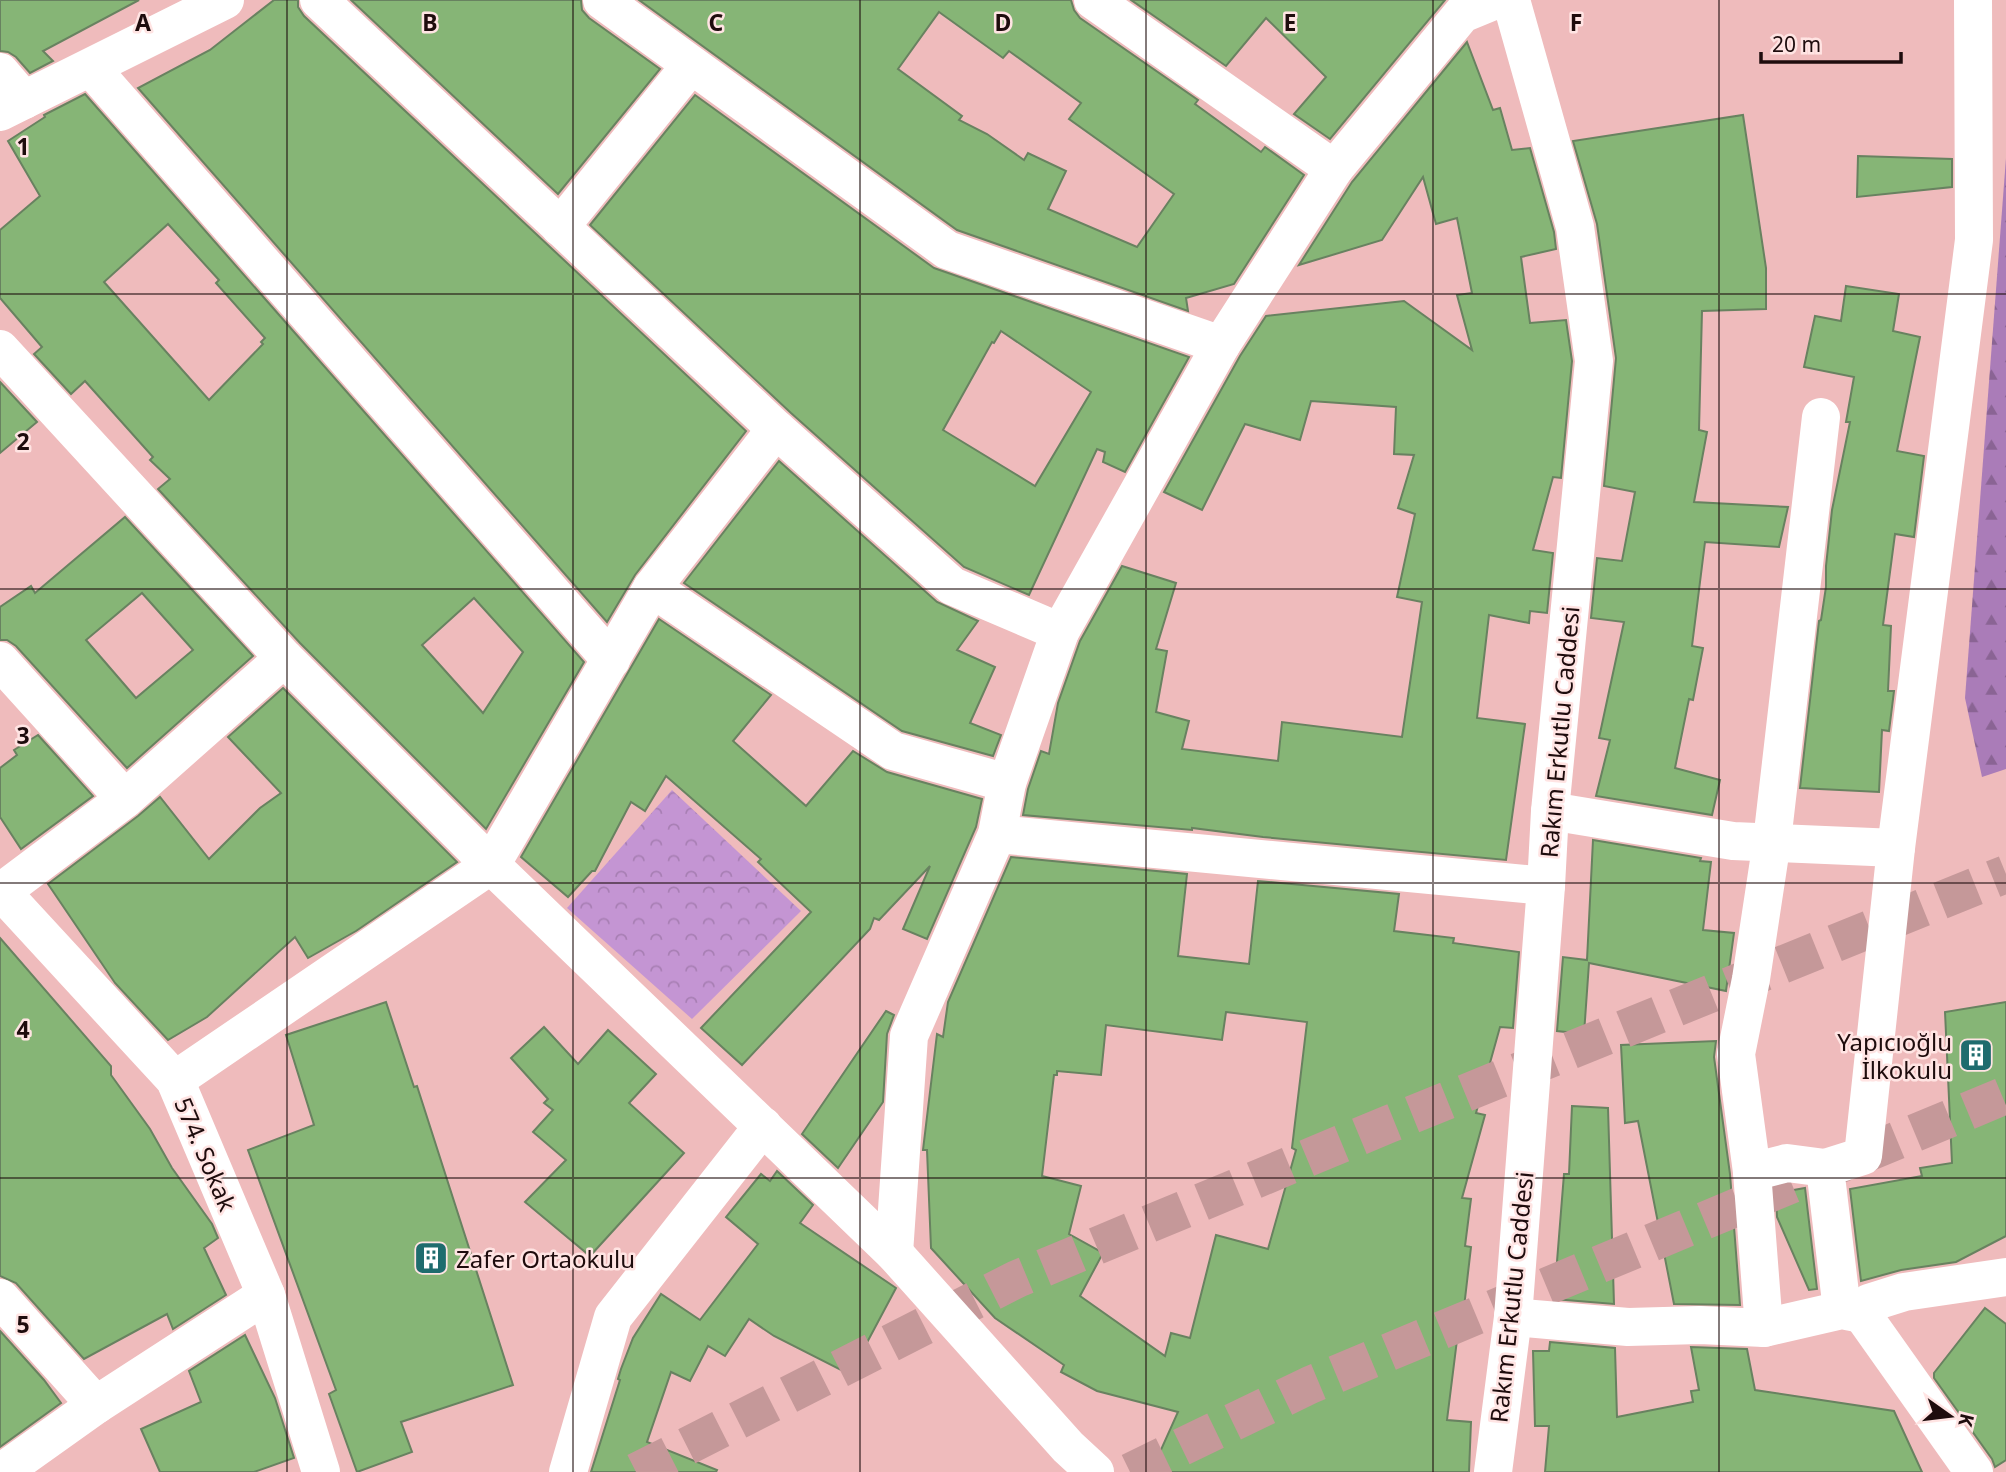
<svg xmlns="http://www.w3.org/2000/svg" width="2006" height="1472" viewBox="0 0 2006 1472" font-family="'Noto Sans',sans-serif">
  <style>
    .forest { fill: url(#forest-firs) }
    .park { fill: url(#park-crowns) }
    .building { fill: #86b576; stroke: #688260; stroke-width: 2; fill-rule: evenodd }
    .lines { fill: none; stroke-linecap: round; stroke-linejoin: round }
    .major-tunnel { stroke: #c59899; stroke-width: 38; stroke-dasharray: 38 19; stroke-linecap: butt }
    .minor { stroke: #fff; stroke-width: 38 }
    .major { stroke: #fff; stroke-width: 38 }
    .grid { fill: none; stroke: #1e0c0d; stroke-width: 2; stroke-opacity: 0.55 }
    .labels { text-anchor: middle; dominant-baseline: central; stroke-width: 5; stroke-linejoin: round; paint-order: stroke }
    .street-label { font-size: 24px; fill: #1e0c0d; stroke: #ffe4e3 }
    .poi-label { font-size: 24px; fill: #1e0c0d; stroke: #ffe4e3; text-anchor: end }
    .grid-label { font-size: 23px; text-anchor: middle; font-weight: bold; fill: #1e0c0d; stroke: #ffe4e3; stroke-width: 5; stroke-linejoin: round; paint-order: stroke }
  </style>
  <defs>
    <pattern id="forest-firs" width="22" height="20" patternUnits="userSpaceOnUse" patternTransform="scale(1.75)"><rect width="22" height="20" fill="#aa7cb8"/><path d="M5 1l3.5 6h-7zM16 11l3.5 6h-7z" fill="#8a6494"/></pattern>
    <pattern id="park-crowns" width="20" height="18" patternUnits="userSpaceOnUse" patternTransform="scale(1.75)"><rect width="20" height="18" fill="#c495d3"/><path d="M2 6a3 3 0 1 1 6 0M12 15a3 3 0 1 1 6 0" fill="none" stroke="#a87fb4"/></pattern>
  </defs>
  <rect width="100%" height="100%" fill="#efbbbc"/>
  <!-- forest -->
  <path class="forest" d="M 2006,158 L 2006,769 L 1982,777 L 1965,698 Z"/>
  <!-- park -->
  <path class="park" d="M 672,790 L 801,911 L 692,1019 L 567,908 Z"/>
  <!-- building -->
  <g class="building">
    <path d="M 0,0 L 139,0 L 43,51 L 53,61 L 30,73 L 16,57 L 8,52 L 0,51 Z"/>
    <path d="M 274,0 L 298,0 L 298,7 L 304,16 L 746,431 L 635,575 L 607,622 L 138,88 L 210,50 Z"/>
    <path d="M 351,0 L 581,0 L 582,10 L 589,18 L 660,69 L 558,194 Z"/>
    <path d="M 639,0 L 1071,0 L 1074,10 L 1080,18 L 1198,100 L 1195,104 L 1261,152 L 1265,147 L 1304,175 L 1234,284 L 1186,298 L 1188,311 L 957,230 ZM 939,12 L 1003,58 L 1009,51 L 1081,103 L 1069,119 L 1174,194 L 1137,247 L 1048,209 L 1066,171 L 1028,153 L 1024,160 L 987,134 L 959,120 L 962,116 L 898,69 Z"/>
    <path d="M 1131,0 L 1445,0 L 1330,139 L 1294,114 L 1326,77 L 1266,18 L 1226,66 Z"/>
    <path d="M 1467,42 L 1493,110 L 1500,108 L 1512,150 L 1530,148 L 1554,232 L 1556,249 L 1521,257 L 1530,323 L 1566,320 L 1572,361 L 1561,478 L 1553,477 L 1533,550 L 1553,553 L 1547,613 L 1530,611 L 1529,623 L 1489,615 L 1477,718 L 1525,724 L 1506,860 L 1263,837 L 1192,828 L 1192,830 L 1023,815 L 1028,789 L 1041,751 L 1049,754 L 1058,703 L 1080,641 L 1122,566 L 1176,583 L 1156,649 L 1167,651 L 1156,712 L 1189,721 L 1182,749 L 1278,761 L 1282,722 L 1402,737 L 1422,602 L 1397,597 L 1415,514 L 1398,508 L 1414,455 L 1394,454 L 1396,407 L 1311,401 L 1300,440 L 1245,424 L 1202,510 L 1164,492 L 1240,356 L 1266,316 L 1404,301 L 1472,350 L 1457,295 L 1472,293 L 1457,218 L 1436,224 L 1423,177 L 1382,240 L 1299,265 L 1352,182 Z"/>
    <path d="M 85,94 L 584,662 L 486,829 L 300,643 L 158,489 L 170,479 L 150,460 L 153,457 L 85,381 L 71,394 L 34,354 L 42,347 L 0,298 L 0,230 L 40,196 L 8,141 L 45,117 L 44,115 ZM 168,224 L 219,280 L 216,283 L 265,338 L 261,342 L 263,344 L 209,400 L 104,282 ZM 474,598 L 523,652 L 483,713 L 422,645 Z"/>
    <path d="M 695,95 L 934,268 L 1189,357 L 1125,472 L 1103,462 L 1105,452 L 1097,449 L 1029,595 L 964,567 L 791,413 L 590,225 ZM 1001,331 L 1091,392 L 1035,486 L 943,430 L 992,342 L 994,343 Z"/>
    <path d="M 1743,115 L 1766,268 L 1766,309 L 1702,311 L 1699,430 L 1707,432 L 1694,502 L 1788,507 L 1779,547 L 1705,542 L 1692,646 L 1703,648 L 1693,700 L 1689,699 L 1675,768 L 1720,780 L 1712,815 L 1596,796 L 1610,740 L 1599,738 L 1624,622 L 1591,618 L 1597,558 L 1622,561 L 1635,492 L 1604,486 L 1616,358 L 1597,224 L 1573,141 Z"/>
    <path d="M 1858,156 L 1952,159 L 1952,187 L 1857,197 Z"/>
    <path d="M 1846,286 L 1899,294 L 1893,331 L 1920,337 L 1897,451 L 1924,456 L 1914,537 L 1895,534 L 1883,625 L 1891,626 L 1888,691 L 1894,691 L 1889,731 L 1882,730 L 1879,792 L 1800,788 L 1819,621 L 1821,620 L 1826,587 L 1826,566 L 1832,510 L 1850,422 L 1846,422 L 1854,377 L 1804,367 L 1815,316 L 1841,321 Z"/>
    <path d="M 0,382 L 37,422 L 0,453 Z"/>
    <path d="M 779,461 L 937,602 L 978,621 L 957,650 L 995,667 L 970,723 L 1001,735 L 993,756 L 902,731 L 684,583 Z"/>
    <path d="M 125,517 L 253,656 L 127,768 L 16,646 L 7,640 L 0,640 L 0,607 L 31,586 L 35,593 ZM 142,593 L 193,650 L 136,698 L 86,640 Z"/>
    <path d="M 659,619 L 771,695 L 733,741 L 806,806 L 853,751 L 887,772 L 982,799 L 976,827 L 927,939 L 903,929 L 930,866 L 879,920 L 874,918 L 870,929 L 742,1065 L 701,1028 L 811,912 L 758,862 L 761,859 L 666,776 L 645,811 L 631,802 L 595,871 L 592,871 L 568,897 L 521,857 Z"/>
    <path d="M 283,688 L 457,862 L 356,931 L 308,958 L 295,937 L 207,1017 L 168,1040 L 115,983 L 48,884 L 138,816 L 160,797 L 209,859 L 260,808 L 281,793 L 228,737 Z"/>
    <path d="M 38,735 L 93,796 L 21,849 L 0,817 L 0,768 L 17,755 L 14,750 Z"/>
    <path d="M 1593,840 L 1701,858 L 1700,861 L 1711,862 L 1703,930 L 1734,933 L 1726,991 L 1589,963 L 1584,1034 L 1557,1031 L 1563,957 L 1587,960 Z"/>
    <path d="M 1011,857 L 1187,874 L 1178,956 L 1249,964 L 1258,881 L 1399,894 L 1394,931 L 1454,938 L 1453,943 L 1519,952 L 1513,1028 L 1500,1027 L 1476,1113 L 1485,1115 L 1462,1198 L 1471,1199 L 1465,1246 L 1471,1247 L 1463,1316 L 1460,1316 L 1447,1420 L 1471,1422 L 1469,1472 L 1151,1472 L 1178,1412 L 1097,1391 L 1061,1372 L 1064,1365 L 995,1318 L 931,1248 L 927,1150 L 923,1150 L 937,1034 L 943,1037 L 948,1002 ZM 1226,1012 L 1307,1022 L 1292,1148 L 1296,1150 L 1268,1249 L 1216,1235 L 1190,1338 L 1171,1333 L 1165,1356 L 1080,1296 L 1103,1253 L 1069,1234 L 1081,1186 L 1042,1176 L 1054,1075 L 1057,1075 L 1057,1071 L 1101,1075 L 1106,1025 L 1222,1040 Z"/>
    <path d="M 0,938 L 111,1066 L 111,1075 L 150,1129 L 172,1168 L 212,1224 L 218,1238 L 204,1248 L 226,1295 L 173,1329 L 167,1314 L 84,1359 L 16,1283 L 0,1276 Z"/>
    <path d="M 386,1002 L 414,1087 L 417,1086 L 513,1385 L 401,1422 L 412,1452 L 357,1472 L 329,1394 L 336,1390 L 248,1150 L 314,1125 L 286,1035 Z"/>
    <path d="M 2006,1002 L 2006,1236 L 1956,1262 L 1901,1270 L 1861,1281 L 1850,1189 L 1922,1176 L 1920,1168 L 1952,1163 L 1945,1012 Z"/>
    <path d="M 886,1011 L 894,1015 L 887,1034 L 883,1102 L 838,1168 L 802,1134 Z"/>
    <path d="M 544,1027 L 578,1064 L 608,1030 L 656,1074 L 629,1103 L 684,1153 L 590,1256 L 525,1202 L 566,1160 L 533,1132 L 553,1110 L 544,1103 L 548,1099 L 511,1058 Z"/>
    <path d="M 1716,1041 L 1714,1057 L 1730,1174 L 1740,1305 L 1674,1304 L 1638,1121 L 1625,1123 L 1621,1045 Z"/>
    <path d="M 1572,1106 L 1608,1108 L 1614,1304 L 1554,1299 L 1564,1174 L 1569,1174 Z"/>
    <path d="M 777,1171 L 813,1205 L 800,1223 L 896,1288 L 862,1352 L 853,1348 L 841,1370 L 774,1336 L 749,1319 L 725,1356 L 708,1346 L 690,1381 L 671,1372 L 647,1442 L 717,1470 L 716,1472 L 591,1472 L 620,1380 L 618,1379 L 621,1369 L 633,1338 L 661,1294 L 700,1320 L 758,1244 L 726,1217 L 761,1174 L 770,1181 Z"/>
    <path d="M 1805,1188 L 1817,1289 L 1809,1290 L 1777,1217 L 1776,1193 Z"/>
    <path d="M 1985,1308 L 2006,1324 L 2006,1460 L 1995,1467 L 1992,1459 L 1934,1378 L 1934,1373 Z"/>
    <path d="M 0,1331 L 44,1380 L 61,1403 L 0,1447 Z"/>
    <path d="M 245,1335 L 275,1398 L 294,1458 L 254,1472 L 160,1472 L 141,1429 L 201,1402 L 189,1371 Z"/>
    <path d="M 1550,1342 L 1615,1348 L 1617,1417 L 1693,1402 L 1691,1391 L 1699,1390 L 1691,1347 L 1747,1349 L 1755,1390 L 1894,1411 L 1922,1472 L 1545,1472 L 1549,1426 L 1535,1426 L 1533,1351 L 1549,1351 Z"/>
  </g>
  <g class="lines">
    <!-- major-tunnel -->
    <g class="major-tunnel">
      <path d="M 636,1472 L 1017,1279 L 1389,1124 L 2006,874"/>
      <path d="M 1130,1472 L 1310,1385 L 2006,1095"/>
    </g>
    <!-- minor -->
    <g class="minor">
      <path d="M 319,0 L 776,429 L 952,586 L 1060,632"/>
      <path d="M 602,0 L 947,250 L 1221,345"/>
      <path d="M 1093,0 L 1334,169"/>
      <path d="M 91,68 L 611,660"/>
      <path d="M 0,72 L 24,100"/>
      <path d="M 0,112 L 225,0"/>
      <path d="M 560,227 L 691,65"/>
      <path d="M 0,349 L 284,658 L 491,865 L 894,1253 L 1068,1447 L 1095,1472"/>
      <path d="M 652,588 L 893,751 L 1007,783"/>
      <path d="M 0,661 L 125,799"/>
      <path d="M 1550,811 L 1733,841 L 1896,848"/>
      <path d="M 997,834 L 1546,886"/>
      <path d="M 0,890 L 175,1080 L 266,1295 L 321,1472"/>
      <path d="M 1,892 L 125,799 L 284,658"/>
      <path d="M 175,1080 L 491,865 L 652,588 L 776,429"/>
      <path d="M 1752,1172 L 1787,1163 L 1825,1168"/>
      <path d="M 894,1253 L 909,1036 L 997,834 L 1007,783 L 1060,632 L 1221,345 L 1334,169 L 1462,14 L 1496,0"/>
      <path d="M 0,1298 L 96,1405"/>
      <path d="M 1842,1310 L 1825,1168 L 1863,1156 L 1896,848 L 1974,240 L 1973,0"/>
      <path d="M 1862,1314 L 1974,1472"/>
      <path d="M 1513,1317 L 1628,1327 L 1700,1325 L 1764,1328 L 1842,1310 L 1862,1314 L 1869,1303 L 1904,1292 L 2006,1277"/>
      <path d="M 1764,1328 L 1752,1172 L 1736,1054 L 1751,979 L 1772,841 L 1821,417"/>
      <path d="M 2,1472 L 96,1405 L 266,1295"/>
      <path d="M 568,1472 L 613,1317 L 763,1126"/>
    </g>
    <!-- major -->
    <path class="major" d="M 1493,1472 L 1513,1317 L 1546,886 L 1550,811 L 1594,361 L 1575,227 L 1511,0"/>
  </g>
  <!-- grid -->
  <path class="grid" d="M 287,0 L 287,1472M 573,0 L 573,1472M 860,0 L 860,1472M 1146,0 L 1146,1472M 1433,0 L 1433,1472M 1719,0 L 1719,1472M 0,294 L 2006,294M 0,589 L 2006,589M 0,883 L 2006,883M 0,1178 L 2006,1178"/>
  <!-- icons -->
  <defs>
    <g id="building-square" transform="scale(1.75)"><rect x="-9" y="-9" width="18" height="18" rx="4" fill="#1f6c6e" stroke="#ffe4e3"/><path d="M-4-6H4V6H1V3H-1V6H-4ZM-2.5-4.3h1.7v1.8h-1.7ZM.8-4.3h1.7v1.8H.8ZM-2.5-1h1.7V.8h-1.7ZM.8-1h1.7V.8H.8Z" fill="#fff"/></g>
  </defs>
  <g fill-rule="evenodd">
    <use href="#building-square" x="1976" y="1055"/>
    <use href="#building-square" x="431" y="1258"/>
  </g>
  <g class="labels">
    <!-- street labels -->
    <g class="street-label">
      <text transform="translate(1559 732) rotate(-85)">Rakım Erkutlu Caddesi</text>
      <text transform="translate(206 1154) rotate(67)">574. Sokak</text>
      <text transform="translate(1511 1297) rotate(-84)">Rakım Erkutlu Caddesi</text>
    </g>
    <!-- poi labels -->
    <g class="poi-label">
      <text x="1952" y="1041">Yapıcıoğlu<tspan x="1952" dy="28">İlkokulu</tspan></text>
      <text x="456" y="1258" text-anchor="start">Zafer Ortaokulu</text>
    </g>
  </g>
  <g class="grid-label">
    <text x="143" y="31">A</text>
    <text x="430" y="31">B</text>
    <text x="716" y="31">C</text>
    <text x="1003" y="31">D</text>
    <text x="1290" y="31">E</text>
    <text x="1576" y="31">F</text>
    <text x="23" y="155">1</text>
    <text x="23" y="450">2</text>
    <text x="23" y="744">3</text>
    <text x="23" y="1038">4</text>
    <text x="23" y="1333">5</text>
  </g>
  <!-- north arrow -->
  <g transform="translate(1950 1416) rotate(104)" stroke="#ffe4e3" stroke-width="5" paint-order="stroke">
  <path d="M0-5L12 26L0 18L-12 26Z" fill="#1e0c0d"/>
  <text y="-10" font-size="19" font-weight="bold" text-anchor="middle" fill="#1e0c0d">K</text>
  </g>
  <!-- scale -->
  <path d="M1761 52v10h140v-10" fill="none" stroke="#1e0c0d" stroke-width="3.5"/>
  <text x="1772" y="52" font-size="21" fill="#1e0c0d" stroke="#ffe4e3" stroke-width="5" paint-order="stroke">20 m</text>
</svg>
